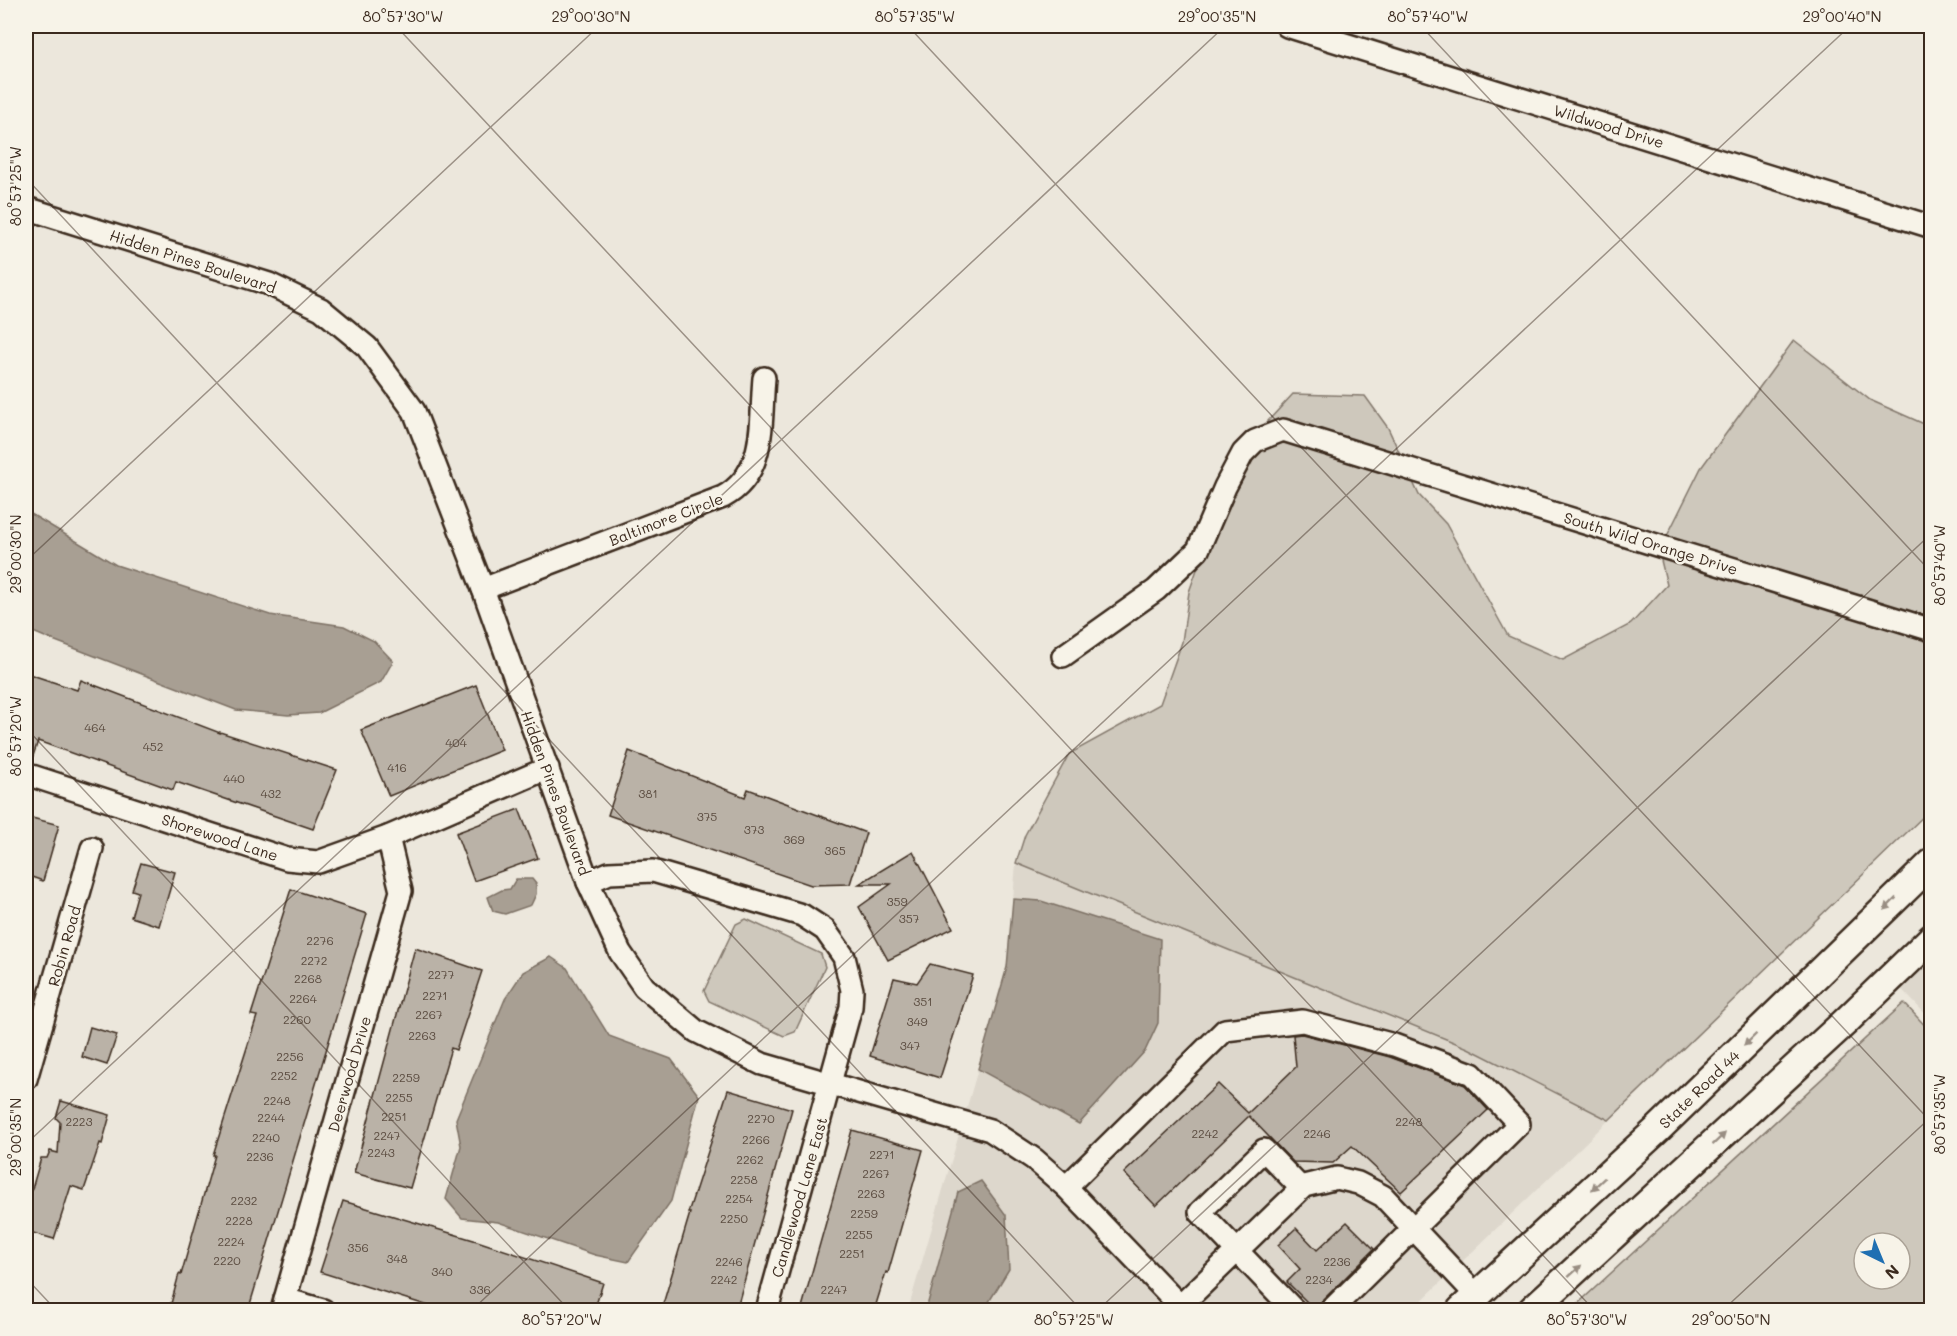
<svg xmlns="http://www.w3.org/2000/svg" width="1957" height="1336" viewBox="0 0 1957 1336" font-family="Mali,sans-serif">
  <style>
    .built { fill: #ddd7cc }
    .green { fill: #cec8bc; stroke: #84796d; stroke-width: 1.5; fill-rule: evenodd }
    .water { fill: #a89f93; stroke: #7c7064; stroke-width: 1.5 }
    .building { fill: #bab2a7; stroke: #3b2a1e; stroke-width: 1.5 }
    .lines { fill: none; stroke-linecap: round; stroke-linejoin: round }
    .minor-casing { stroke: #3b2a1e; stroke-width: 26 }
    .major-casing { stroke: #3b2a1e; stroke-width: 32 }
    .minor { stroke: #f7f3e8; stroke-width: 21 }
    .major { stroke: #f7f3e8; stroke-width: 27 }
    .oneway { fill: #998e83 }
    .ticks { fill: none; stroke: #3b2a1e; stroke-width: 1.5; stroke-opacity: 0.45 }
    .labels { text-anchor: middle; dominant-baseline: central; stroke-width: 5; stroke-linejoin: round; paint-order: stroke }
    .number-label { font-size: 12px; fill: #5b4c40 }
    .street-label { font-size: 15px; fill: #3b2a1e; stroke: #f7f3e8 }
    .neatline { fill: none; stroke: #3b2a1e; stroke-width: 2 }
    .ticks-label { font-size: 15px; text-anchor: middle; fill: #3b2a1e }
  </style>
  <rect width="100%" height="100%" fill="#ece7dc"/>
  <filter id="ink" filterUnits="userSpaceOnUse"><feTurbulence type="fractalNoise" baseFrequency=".0167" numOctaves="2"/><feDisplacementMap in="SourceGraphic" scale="12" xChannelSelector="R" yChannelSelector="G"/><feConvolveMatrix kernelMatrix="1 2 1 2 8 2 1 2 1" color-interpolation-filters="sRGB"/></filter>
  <g filter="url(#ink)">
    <!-- built -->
    <g class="built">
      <path d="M 1016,863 L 1468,1048 L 1609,1120 L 1412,1310 L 984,1310 L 1009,1268 L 958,1192 L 926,1310 L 908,1310 L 978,1069 L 1079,1124 L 1157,1023 L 1160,939 L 1041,901 L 1013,899 Z"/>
      <path d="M 1931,933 L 1931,1020 L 1888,975 Z"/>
    </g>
    <!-- green -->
    <g class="green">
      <path d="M 1794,340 L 1870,400 L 1931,427 L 1931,809 L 1609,1120 L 1468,1048 L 1016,863 L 1025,835 L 1069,754 L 1160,704 L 1182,642 L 1189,592 L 1229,480 L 1256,434 L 1293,394 L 1365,396 L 1388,428 L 1419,495 L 1446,524 L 1508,636 L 1563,660 L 1631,624 L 1667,585 L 1659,552 L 1701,468 Z"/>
      <path d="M 746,919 L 821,954 L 825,967 L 795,1032 L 784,1036 L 709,1001 L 704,991 L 736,924 Z"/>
      <path d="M 1904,1003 L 1931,1032 L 1931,1310 L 1571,1310 ZM 1864,1243 L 1900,1243 L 1900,1279 L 1864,1279 Z"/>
    </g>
    <!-- water -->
    <g class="water">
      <path d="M 26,511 L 116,565 L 270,615 L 344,626 L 374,641 L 393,661 L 381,682 L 319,713 L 288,715 L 236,710 L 45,637 L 26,629 Z"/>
      <path d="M 516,879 L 532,879 L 536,884 L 536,894 L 531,905 L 505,914 L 493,911 L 488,897 L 502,890 L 510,889 Z"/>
      <path d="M 1013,899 L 1041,901 L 1160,939 L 1158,1023 L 1145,1051 L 1079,1124 L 978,1069 L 1007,967 Z"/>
      <path d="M 551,957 L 567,968 L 609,1036 L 671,1059 L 699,1096 L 671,1201 L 628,1262 L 595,1255 L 498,1222 L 462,1218 L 446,1199 L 461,1146 L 456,1119 L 505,999 L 523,972 Z"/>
      <path d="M 981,1181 L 1006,1215 L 1009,1269 L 984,1310 L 926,1310 L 958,1192 Z"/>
    </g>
    <!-- building -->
    <g class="building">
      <path d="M 26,673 L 77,690 L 81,680 L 220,733 L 220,732 L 337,770 L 313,829 L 176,782 L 173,790 L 38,741 L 31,762 L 26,762 Z"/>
      <path d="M 476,685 L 502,750 L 389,796 L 361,730 Z"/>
      <path d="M 629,751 L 745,797 L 748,789 L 866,833 L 850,884 L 811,885 L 608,815 Z"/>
      <path d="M 519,809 L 538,858 L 474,881 L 456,833 Z"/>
      <path d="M 32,818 L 59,825 L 43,881 L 26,875 L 26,841 Z"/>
      <path d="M 913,851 L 953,928 L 888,960 L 859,907 L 891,884 L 859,884 Z"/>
      <path d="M 141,863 L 175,872 L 159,926 L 131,917 L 138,892 L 132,890 Z"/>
      <path d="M 291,889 L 367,914 L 248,1311 L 169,1311 L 179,1274 L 181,1275 L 215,1155 L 213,1155 L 257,1016 L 251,1015 Z"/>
      <path d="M 415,948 L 482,971 L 456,1050 L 451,1048 L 410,1188 L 354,1173 Z"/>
      <path d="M 930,964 L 973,975 L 940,1078 L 870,1056 L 894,978 L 917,983 Z"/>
      <path d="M 90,1027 L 117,1035 L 107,1065 L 82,1057 Z"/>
      <path d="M 1302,1034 L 1390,1057 L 1465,1085 L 1488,1110 L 1401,1192 L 1352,1146 L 1333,1163 L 1293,1162 L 1249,1116 L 1156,1206 L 1124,1173 L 1218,1084 L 1248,1113 L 1296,1067 L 1293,1035 Z"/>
      <path d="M 728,1090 L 792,1109 L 736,1311 L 661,1311 L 690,1213 L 688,1213 Z"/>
      <path d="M 61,1101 L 110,1115 L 102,1144 L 100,1143 L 84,1190 L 71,1186 L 54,1239 L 26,1231 L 32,1213 L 26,1209 L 41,1158 L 47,1158 L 50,1151 L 58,1153 L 60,1122 L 56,1118 Z"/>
      <path d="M 852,1130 L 923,1150 L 888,1273 L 886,1272 L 874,1311 L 801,1311 Z"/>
      <path d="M 343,1201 L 477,1241 L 603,1283 L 594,1311 L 445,1311 L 320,1272 Z"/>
      <path d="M 1347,1222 L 1374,1249 L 1314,1309 L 1287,1282 L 1300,1269 L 1278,1245 L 1296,1228 L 1317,1250 Z"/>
    </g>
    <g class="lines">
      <!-- minor casing -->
      <g class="minor-casing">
        <g id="minor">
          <path d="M 1287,26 L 1932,227"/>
          <path d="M 26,208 L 269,284 L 321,309 L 367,347 L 414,411 L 483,589 L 588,882 L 620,952 L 644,987 L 696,1031 L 762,1064 L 990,1130 L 1034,1159 L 1066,1187 L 1184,1310"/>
          <path d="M 483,589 L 723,497 C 767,473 760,422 764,378"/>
          <path d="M 1063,656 L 1156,590 L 1198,550 L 1225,487 L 1243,453 L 1255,441 L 1283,430 L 1932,630"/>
          <path d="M 26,774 L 287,859 L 318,862 L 388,837 L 548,768"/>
          <path d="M 588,882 L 609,873 L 653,871 L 802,915 L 825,930 L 844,957 L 852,990 L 851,1007 L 767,1310"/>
          <path d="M 26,1079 L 92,848"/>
          <path d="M 1066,1187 L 1225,1030 L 1303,1021 L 1394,1045 L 1472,1074 L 1519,1124 L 1331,1310"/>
          <path d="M 285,1299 L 323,1310"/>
          <path d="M 282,1310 L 401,891 L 388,837"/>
          <path d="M 1176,1310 L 1304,1186 L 1337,1178 L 1358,1183 L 1383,1196 L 1477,1296"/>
          <path d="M 1294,1310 L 1200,1212 L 1264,1150 L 1301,1188"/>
        </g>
      </g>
      <!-- major casing -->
      <g class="major-casing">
        <g id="major">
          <path d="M 1461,1310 L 1658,1129 L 1932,863"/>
          <path d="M 1532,1310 L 1844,1023 L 1932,938"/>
        </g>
      </g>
      <!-- minor -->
      <use href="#minor" class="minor"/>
      <!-- major -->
      <use href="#major" class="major"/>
    </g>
    <!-- one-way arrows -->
    <defs><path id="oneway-solid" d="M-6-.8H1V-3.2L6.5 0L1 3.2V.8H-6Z" transform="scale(1.5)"/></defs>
    <g class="oneway">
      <use href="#oneway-solid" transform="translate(1890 904) rotate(135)"/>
      <use href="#oneway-solid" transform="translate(1750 1040) rotate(136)"/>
      <use href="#oneway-solid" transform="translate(1719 1139) rotate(-43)"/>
      <use href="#oneway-solid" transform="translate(1598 1184) rotate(137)"/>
      <use href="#oneway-solid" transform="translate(1575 1271) rotate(-42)"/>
    </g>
  </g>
  <!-- ticks -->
  <path class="ticks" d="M 396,26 L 1594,1310M 908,26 L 1932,1123M 1421,26 L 1932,573M 26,178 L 1081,1310M 26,561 L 599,26M 26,728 L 569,1310M 26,1144 L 1225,26M 26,1278 L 56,1310M 472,1310 L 1850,26M 1098,1310 L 1932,533M 1723,1310 L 1932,1116"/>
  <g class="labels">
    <!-- number labels -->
    <g class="number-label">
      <text x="95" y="727">464</text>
      <text x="456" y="742">404</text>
      <text x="153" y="746">452</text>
      <text x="397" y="767">416</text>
      <text x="234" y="778">440</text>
      <text x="271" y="793">432</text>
      <text x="648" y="793">381</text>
      <text x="707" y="816">375</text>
      <text x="754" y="829">373</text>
      <text x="794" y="839">369</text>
      <text x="835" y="850">365</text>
      <text x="897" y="901">359</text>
      <text x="909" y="918">357</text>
      <text x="320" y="940">2276</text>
      <text x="314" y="960">2272</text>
      <text x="441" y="974">2277</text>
      <text x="308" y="978">2268</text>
      <text x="435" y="995">2271</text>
      <text x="303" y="998">2264</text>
      <text x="923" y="1001">351</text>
      <text x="429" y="1014">2267</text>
      <text x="297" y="1019">2260</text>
      <text x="917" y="1021">349</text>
      <text x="422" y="1035">2263</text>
      <text x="910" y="1045">347</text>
      <text x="290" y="1056">2256</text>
      <text x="284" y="1075">2252</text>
      <text x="406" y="1077">2259</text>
      <text x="399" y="1097">2255</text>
      <text x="277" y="1100">2248</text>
      <text x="394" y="1116">2251</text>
      <text x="271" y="1117">2244</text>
      <text x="761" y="1118">2270</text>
      <text x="79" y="1121">2223</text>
      <text x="1409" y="1121">2248</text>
      <text x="1205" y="1133">2242</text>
      <text x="1317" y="1133">2246</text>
      <text x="387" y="1135">2247</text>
      <text x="266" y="1137">2240</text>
      <text x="756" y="1139">2266</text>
      <text x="381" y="1152">2243</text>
      <text x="882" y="1154">2271</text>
      <text x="260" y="1156">2236</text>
      <text x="750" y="1159">2262</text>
      <text x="876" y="1173">2267</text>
      <text x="744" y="1179">2258</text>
      <text x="871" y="1193">2263</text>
      <text x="739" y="1198">2254</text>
      <text x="244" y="1200">2232</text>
      <text x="864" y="1213">2259</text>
      <text x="734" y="1218">2250</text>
      <text x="239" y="1220">2228</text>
      <text x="859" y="1234">2255</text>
      <text x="231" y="1241">2224</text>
      <text x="358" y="1247">356</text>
      <text x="852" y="1253">2251</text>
      <text x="397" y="1258">348</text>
      <text x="227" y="1260">2220</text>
      <text x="729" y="1261">2246</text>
      <text x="1337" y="1261">2236</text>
      <text x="442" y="1271">340</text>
      <text x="724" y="1279">2242</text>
      <text x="1319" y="1279">2234</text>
      <text x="480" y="1289">336</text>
      <text x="834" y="1289">2247</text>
    </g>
    <!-- street labels -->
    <g class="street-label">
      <text transform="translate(1609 126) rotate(17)">Wildwood Drive</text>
      <text transform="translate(193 261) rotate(18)">Hidden Pines Boulevard</text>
      <text transform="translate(666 519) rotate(-21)">Baltimore Circle</text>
      <text transform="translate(1651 543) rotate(17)">South Wild Orange Drive</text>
      <text transform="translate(556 793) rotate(70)">Hidden Pines Boulevard</text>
      <text transform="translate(220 837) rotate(18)">Shorewood Lane</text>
      <text transform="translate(64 946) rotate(-74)">Robin Road</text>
      <text transform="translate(349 1074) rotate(-74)">Deerwood Drive</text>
      <text transform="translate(1699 1089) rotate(-44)">State Road 44</text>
      <text transform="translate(799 1197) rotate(-74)">Candlewood Lane East</text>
    </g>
  </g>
  <!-- margin -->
  <rect width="1957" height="1336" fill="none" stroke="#f7f3e8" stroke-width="66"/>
  <!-- north arrow -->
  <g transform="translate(1882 1261) rotate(137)"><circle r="28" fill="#f7f3e8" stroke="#aca397" stroke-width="1.5"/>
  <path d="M0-4.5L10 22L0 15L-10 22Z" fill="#1f6fb2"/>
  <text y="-9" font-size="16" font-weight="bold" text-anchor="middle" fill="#3b2a1e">N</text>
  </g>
  <rect x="33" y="33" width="1891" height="1270" class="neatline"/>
  <g class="ticks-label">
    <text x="403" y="22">80°57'30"W</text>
    <text x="591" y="22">29°00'30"N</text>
    <text x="915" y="22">80°57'35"W</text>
    <text x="1217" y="22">29°00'35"N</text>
    <text x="1428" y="22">80°57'40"W</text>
    <text x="1842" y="22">29°00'40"N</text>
    <text transform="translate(16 186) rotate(-90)" y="5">80°57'25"W</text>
    <text transform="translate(16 554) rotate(-90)" y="5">29°00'30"N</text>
    <text transform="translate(1940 565) rotate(-90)" y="5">80°57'40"W</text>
    <text transform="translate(16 736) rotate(-90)" y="5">80°57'20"W</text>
    <text transform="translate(1940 1114) rotate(-90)" y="5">80°57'35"W</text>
    <text transform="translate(16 1137) rotate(-90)" y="5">29°00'35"N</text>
    <text x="562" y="1325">80°57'20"W</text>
    <text x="1074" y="1325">80°57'25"W</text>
    <text x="1587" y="1325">80°57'30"W</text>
    <text x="1731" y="1325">29°00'50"N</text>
  </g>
</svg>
